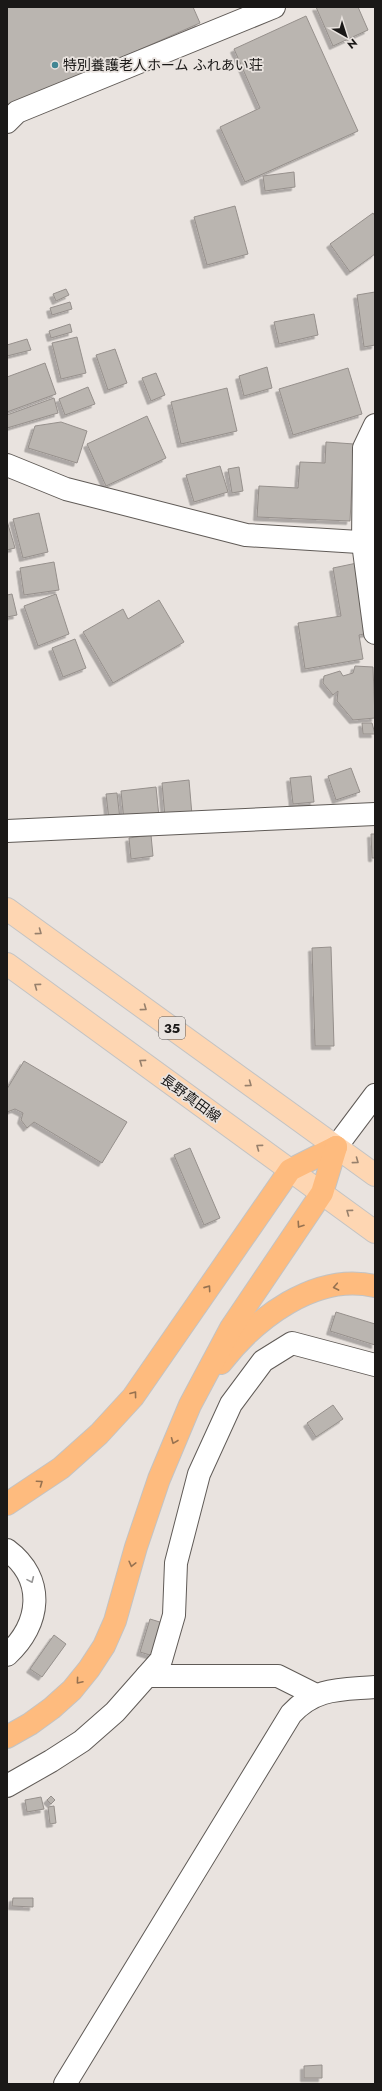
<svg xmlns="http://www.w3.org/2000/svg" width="382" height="2091" viewBox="0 0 382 2091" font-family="Jost,'Noto Sans JP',sans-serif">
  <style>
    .building { fill: #bab5b0; stroke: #96908c; filter: url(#shadow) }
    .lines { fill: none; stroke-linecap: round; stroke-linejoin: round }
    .minor-casing { stroke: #605b57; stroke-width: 24 }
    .major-casing { stroke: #c3c3c3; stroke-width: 24 }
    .highway-casing { stroke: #c3c3c3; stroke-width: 24 }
    .minor { stroke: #fff; stroke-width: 22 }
    .major { stroke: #fed6b2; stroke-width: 22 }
    .highway { stroke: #febb7e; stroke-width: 22 }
    .oneway { stroke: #97806c }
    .oneway2 { stroke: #977250 }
    .oneway3 { stroke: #989797 }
    .poi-dot { fill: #418693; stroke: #e9e3df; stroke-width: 1.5 }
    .labels { text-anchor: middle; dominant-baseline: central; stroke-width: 3.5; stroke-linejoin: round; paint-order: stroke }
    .shield { fill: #e9e3df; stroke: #585553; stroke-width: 1 }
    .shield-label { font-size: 13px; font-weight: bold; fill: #1a1817 }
    .poi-label { font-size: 14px; fill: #1a1817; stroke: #e9e3df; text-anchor: start }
    .street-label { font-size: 14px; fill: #1a1817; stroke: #e9e3df }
  </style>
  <defs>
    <filter id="shadow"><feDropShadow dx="-3.5" dy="3.5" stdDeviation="0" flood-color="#0004"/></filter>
  </defs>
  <rect width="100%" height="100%" fill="#e9e3df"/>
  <!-- building -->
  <g class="building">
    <path d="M 7,7 L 193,7 L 200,23 L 7,108 Z"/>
    <path d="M 316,7 L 358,7 L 368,30 L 333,46 Z"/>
    <path d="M 306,16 L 358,131 L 245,182 L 220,127 L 260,108 L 234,49 Z"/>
    <path d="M 294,172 L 295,187 L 265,191 L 263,176 Z"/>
    <path d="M 235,206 L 248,254 L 207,265 L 194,217 Z"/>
    <path d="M 373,213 L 375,216 L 375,254 L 350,272 L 330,244 Z"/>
    <path d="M 66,289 L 69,295 L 56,301 L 53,294 Z"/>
    <path d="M 375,292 L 375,345 L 364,347 L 357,295 Z"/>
    <path d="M 70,302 L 72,309 L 52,315 L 50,308 Z"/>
    <path d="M 314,314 L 318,335 L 279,344 L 274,322 Z"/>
    <path d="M 70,324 L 72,332 L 51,338 L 49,331 Z"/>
    <path d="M 77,337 L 86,373 L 61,379 L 52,343 Z"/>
    <path d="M 27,339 L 31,350 L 7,356 L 7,345 Z"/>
    <path d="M 115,349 L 127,383 L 108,390 L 96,355 Z"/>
    <path d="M 45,363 L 56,394 L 7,412 L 7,377 Z"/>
    <path d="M 267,367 L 272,388 L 244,396 L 239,376 Z"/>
    <path d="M 348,368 L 362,414 L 293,435 L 279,389 Z"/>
    <path d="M 156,373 L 165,395 L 151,401 L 142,378 Z"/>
    <path d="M 88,387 L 95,404 L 65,415 L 59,399 Z"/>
    <path d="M 227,388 L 237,431 L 181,444 L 171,402 Z"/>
    <path d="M 54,398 L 58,413 L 7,428 L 7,415 Z"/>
    <path d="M 147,416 L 166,458 L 106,486 L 87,444 Z"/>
    <path d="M 61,422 L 87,431 L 77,463 L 28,448 L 35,426 Z"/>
    <path d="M 326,442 L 354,444 L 350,521 L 257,517 L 259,486 L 298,488 L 300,462 L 325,463 Z"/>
    <path d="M 220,466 L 228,492 L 194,502 L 186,475 Z"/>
    <path d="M 239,467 L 243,491 L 232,493 L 228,469 Z"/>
    <path d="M 39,513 L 48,552 L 23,558 L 13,519 Z"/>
    <path d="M 7,521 L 15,548 L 7,550 Z"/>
    <path d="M 54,562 L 59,590 L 24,595 L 20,568 Z"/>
    <path d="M 357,563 L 369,633 L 359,635 L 363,659 L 305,669 L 298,623 L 341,616 L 333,568 Z"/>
    <path d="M 12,594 L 17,615 L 7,617 L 7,595 Z"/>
    <path d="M 56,594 L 69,634 L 38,646 L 24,606 Z"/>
    <path d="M 159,600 L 184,642 L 113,683 L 83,632 L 123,609 L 128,619 Z"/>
    <path d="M 75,639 L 86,668 L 63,677 L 52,648 Z"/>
    <path d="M 355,666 L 373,667 L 375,718 L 353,720 L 337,701 L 338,691 L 333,695 L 323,683 L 324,676 L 340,671 L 343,676 L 353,673 Z"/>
    <path d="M 362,723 L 372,723 L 375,734 L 363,734 Z"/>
    <path d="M 351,768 L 360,792 L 336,800 L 328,776 Z"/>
    <path d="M 311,776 L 314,802 L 293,804 L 290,778 Z"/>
    <path d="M 189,780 L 192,815 L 165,817 L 162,783 Z"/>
    <path d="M 156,787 L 159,817 L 124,821 L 121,791 Z"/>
    <path d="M 117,793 L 120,819 L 109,820 L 106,794 Z"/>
    <path d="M 371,834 L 375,834 L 375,858 L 372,858 Z"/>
    <path d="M 151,835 L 153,856 L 131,859 L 129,838 Z"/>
    <path d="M 331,947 L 334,1046 L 315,1046 L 312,948 Z"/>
    <path d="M 24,1061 L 127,1122 L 102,1163 L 34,1122 L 27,1128 L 21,1120 L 23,1113 L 15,1109 L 7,1112 L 7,1089 Z"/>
    <path d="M 190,1148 L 220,1218 L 204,1225 L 174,1155 Z"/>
    <path d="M 336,1312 L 375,1324 L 375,1345 L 330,1331 Z"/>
    <path d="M 333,1405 L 343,1419 L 316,1437 L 307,1423 Z"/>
    <path d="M 150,1619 L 163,1623 L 153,1656 L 140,1652 Z"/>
    <path d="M 54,1635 L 66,1644 L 42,1677 L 30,1669 Z"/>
    <path d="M 51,1796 L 55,1800 L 51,1804 L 47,1800 Z"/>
    <path d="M 41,1797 L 44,1809 L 27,1812 L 25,1800 Z"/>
    <path d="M 54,1806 L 56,1823 L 50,1824 L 48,1807 Z"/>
    <path d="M 13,1898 L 33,1898 L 33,1907 L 12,1906 Z"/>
    <path d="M 322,2065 L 322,2078 L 304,2078 L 304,2066 Z"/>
  </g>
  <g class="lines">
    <!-- minor casing -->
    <g class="minor-casing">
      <g id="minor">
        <path d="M 7,122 L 17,112 L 274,7"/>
        <path d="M 375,425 L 364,448 L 363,543 L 375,633"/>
        <path d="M 7,465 L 66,489 L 246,535 L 375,543"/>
        <path d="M 7,831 L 375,814"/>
        <path d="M 336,1147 L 375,1095"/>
        <path d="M 7,1550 C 46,1579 41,1624 7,1655"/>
        <path d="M 147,1676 L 278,1676 L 316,1695"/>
        <path d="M 7,1786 L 51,1761 L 82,1741 L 115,1712 L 161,1660 L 174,1615 L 176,1563 L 199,1474 L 231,1404 L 263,1361 L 292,1343 L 375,1365"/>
        <path d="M 65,2084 L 291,1714 C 316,1687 341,1690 375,1687"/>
      </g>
    </g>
    <!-- major casing -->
    <g class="major-casing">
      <g id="major">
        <path d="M 7,909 L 375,1175"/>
        <path d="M 7,964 L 375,1232"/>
      </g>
    </g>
    <!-- highway casing -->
    <g class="highway-casing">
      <g id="highway">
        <path d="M 221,1363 C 255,1319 315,1272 375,1286"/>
        <path d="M 7,1504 L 61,1468 L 99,1434 L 133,1397 L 290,1170 L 336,1147"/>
        <path d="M 7,1737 L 30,1724 L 52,1708 L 72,1690 L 89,1669 L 104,1646 L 115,1621 L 136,1547 L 159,1479 L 190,1405 L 231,1328 L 322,1193 L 336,1147"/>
      </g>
    </g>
    <!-- minor -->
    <use href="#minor" class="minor"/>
    <!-- major -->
    <use href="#major" class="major"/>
    <!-- highway -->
    <use href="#highway" class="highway"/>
  </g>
  <!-- one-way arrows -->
  <defs><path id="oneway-chevron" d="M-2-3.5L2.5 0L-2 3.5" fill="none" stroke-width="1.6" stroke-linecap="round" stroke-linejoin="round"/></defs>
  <g class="oneway">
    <use href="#oneway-chevron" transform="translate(39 932) rotate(36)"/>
    <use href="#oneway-chevron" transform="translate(37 986) rotate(-144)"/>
    <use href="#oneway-chevron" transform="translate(144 1008) rotate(36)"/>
    <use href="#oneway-chevron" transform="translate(142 1062) rotate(-144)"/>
    <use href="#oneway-chevron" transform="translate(249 1084) rotate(36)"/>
    <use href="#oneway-chevron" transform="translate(259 1147) rotate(-144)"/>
    <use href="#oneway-chevron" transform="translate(356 1161) rotate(36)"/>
    <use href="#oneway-chevron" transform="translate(349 1212) rotate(-144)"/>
  </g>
  <g class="oneway2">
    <use href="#oneway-chevron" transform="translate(300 1225) rotate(124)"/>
    <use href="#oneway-chevron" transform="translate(336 1287) rotate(169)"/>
    <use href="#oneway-chevron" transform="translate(208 1288) rotate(-55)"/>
    <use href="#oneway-chevron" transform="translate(134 1394) rotate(-53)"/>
    <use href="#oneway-chevron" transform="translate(174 1441) rotate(112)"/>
    <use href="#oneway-chevron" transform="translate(40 1483) rotate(-35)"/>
    <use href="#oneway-chevron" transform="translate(132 1564) rotate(104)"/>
    <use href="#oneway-chevron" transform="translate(79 1681) rotate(130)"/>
  </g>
  <use class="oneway3" href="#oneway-chevron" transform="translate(31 1580) rotate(66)"/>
  <!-- markers -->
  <circle class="poi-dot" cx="55" cy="65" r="4"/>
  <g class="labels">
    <!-- shield labels -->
    <rect class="shield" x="159" y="1017" width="26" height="22" rx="3"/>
    <g class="shield-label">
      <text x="172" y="1028">35</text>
    </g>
    <!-- poi labels -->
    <g class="poi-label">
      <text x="63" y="65">特別養護老人ホーム ふれあい荘</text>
    </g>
    <!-- street labels -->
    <g class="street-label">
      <text transform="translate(191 1098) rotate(36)">長野真田線</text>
    </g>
  </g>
  <!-- border -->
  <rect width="382" height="2091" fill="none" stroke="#1a1817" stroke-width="16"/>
  <!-- north arrow -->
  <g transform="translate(346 36) rotate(141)" stroke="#e9e3df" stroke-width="3" paint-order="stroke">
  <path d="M0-3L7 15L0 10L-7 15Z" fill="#1a1817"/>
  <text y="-6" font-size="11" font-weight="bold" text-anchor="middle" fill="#1a1817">N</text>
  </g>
</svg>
